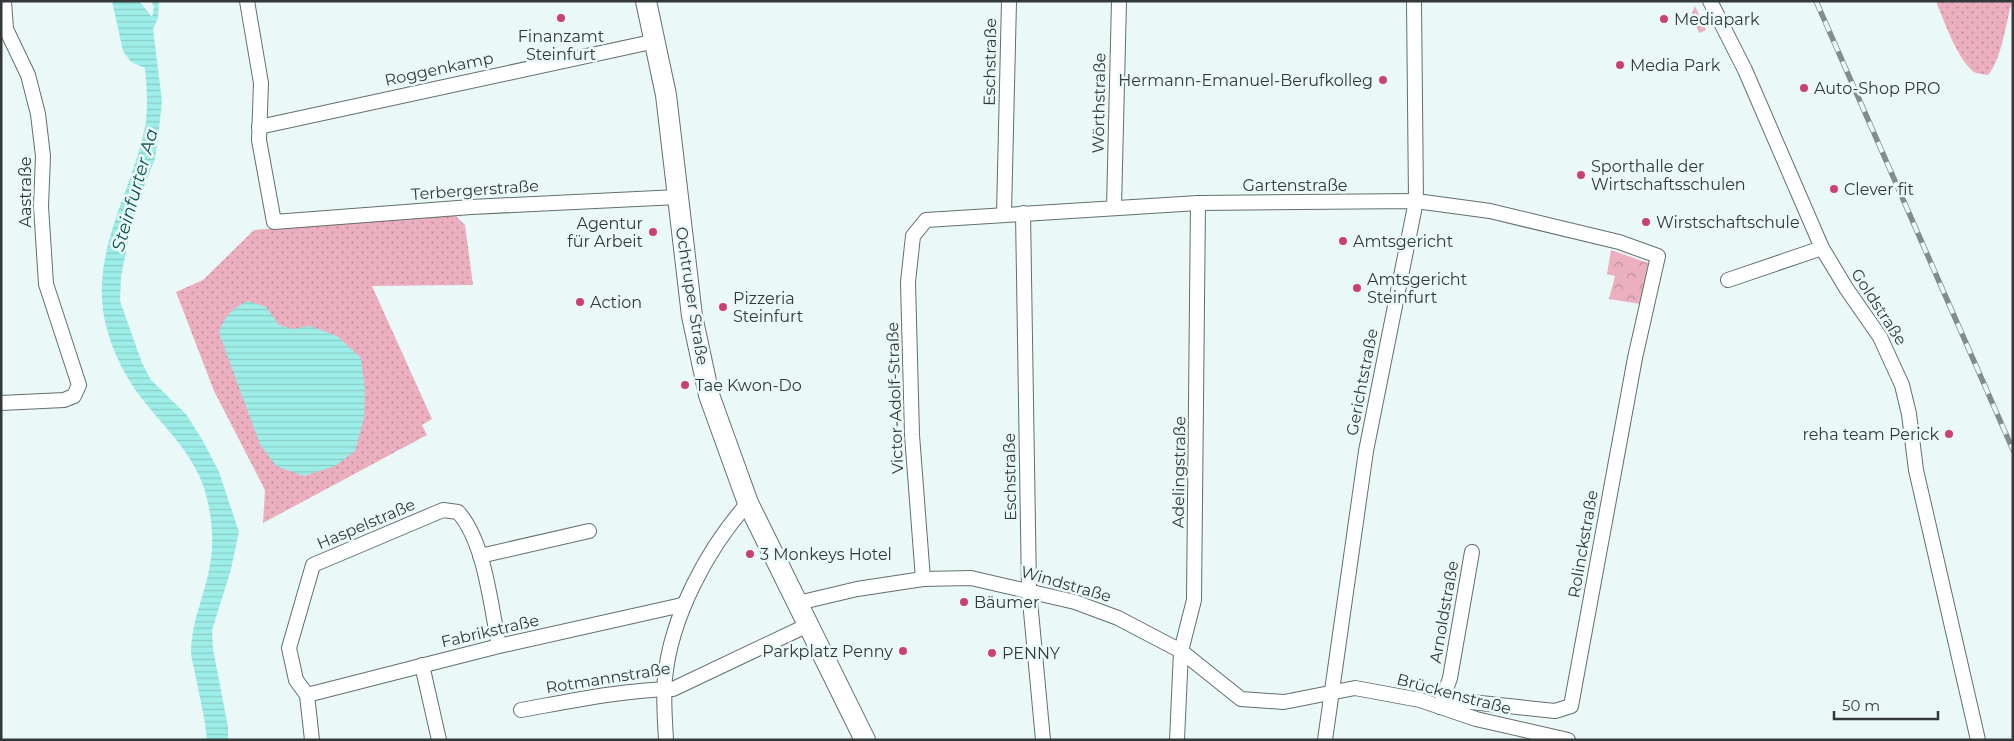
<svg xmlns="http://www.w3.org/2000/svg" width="2014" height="741" viewBox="0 0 2014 741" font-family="Montserrat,sans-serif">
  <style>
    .grass { fill: url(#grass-dots) }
    .park { fill: url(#park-crowns) }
    .water { fill: url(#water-rules) }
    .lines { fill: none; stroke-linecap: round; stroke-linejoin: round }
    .street-casing { stroke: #626f6e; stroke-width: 16 }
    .secondary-casing { stroke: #626f6e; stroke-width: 22 }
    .street { stroke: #fff; stroke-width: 14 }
    .secondary { stroke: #fff; stroke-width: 20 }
    .rail-casing { stroke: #828c8b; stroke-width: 5.5 }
    .rail { stroke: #eaf9f8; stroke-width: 4; stroke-dasharray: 11; stroke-linecap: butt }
    .poi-dot { fill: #ca3f74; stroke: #eaf9f8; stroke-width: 2 }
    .labels { text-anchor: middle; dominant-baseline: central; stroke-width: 5; stroke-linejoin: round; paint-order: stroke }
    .poi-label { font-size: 16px; fill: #333938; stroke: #eaf9f8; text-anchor: start }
    .street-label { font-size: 16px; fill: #333938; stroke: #eaf9f8 }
    .water-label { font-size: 18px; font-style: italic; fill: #0b5350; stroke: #eaf9f8 }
  </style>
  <defs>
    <pattern id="grass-dots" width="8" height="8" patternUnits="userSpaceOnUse" patternTransform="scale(1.25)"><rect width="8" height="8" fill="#ebafbf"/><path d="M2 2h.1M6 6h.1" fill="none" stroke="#bf8f9c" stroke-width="1.8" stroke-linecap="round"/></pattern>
    <pattern id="park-crowns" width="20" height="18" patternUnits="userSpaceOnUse" patternTransform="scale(1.25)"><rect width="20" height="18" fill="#ebafbf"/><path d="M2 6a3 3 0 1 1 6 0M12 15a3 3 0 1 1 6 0" fill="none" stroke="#bf8f9c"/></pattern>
    <pattern id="water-rules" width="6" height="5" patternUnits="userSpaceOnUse" patternTransform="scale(1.25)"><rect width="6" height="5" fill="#9deee8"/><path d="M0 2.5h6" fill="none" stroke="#88cdc8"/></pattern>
  </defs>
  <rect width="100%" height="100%" fill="#eaf9f8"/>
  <!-- grass -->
  <g class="grass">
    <path d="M 1936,1 L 2012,1 C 2006,22 2002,59 1988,75 C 1984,74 1979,74 1976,73 C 1959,64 1943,19 1936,1 Z"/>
    <path d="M 1695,6 L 1706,30 L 1699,33 L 1692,13 Z"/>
    <path d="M 454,214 L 465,225 L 473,285 L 372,286 L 432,419 L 422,425 L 427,435 L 263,523 L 265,490 L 214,391 L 176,292 L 203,280 L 254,230 Z"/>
  </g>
  <!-- park -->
  <path class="park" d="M 1611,250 L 1648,263 L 1640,304 L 1609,299 L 1615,276 L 1607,274 Z"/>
  <!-- water -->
  <g class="water">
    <path d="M 112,1 L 139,1 L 152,17 L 154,7 L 151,1 L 159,1 L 158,18 L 153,29 L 162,101 L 158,138 L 155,159 L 135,208 L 121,277 L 120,301 L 142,363 L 151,380 L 186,414 L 203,441 L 219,472 L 239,532 L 230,573 L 212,630 L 213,649 L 228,727 L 228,740 L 207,740 C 205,717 199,695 195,673 C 194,666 191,658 191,651 C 191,624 204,596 209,570 C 215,543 212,514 204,488 C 192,451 163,427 140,396 C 122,372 107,340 103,310 C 95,247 129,195 143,136 C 149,114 147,90 145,68 L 131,62 L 123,51 Z"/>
    <path d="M 248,301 L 266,307 L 279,325 L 293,329 L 310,326 L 337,336 L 361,358 L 365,391 L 364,418 L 355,451 L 335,466 L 304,476 L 276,466 L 260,444 L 219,333 C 225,315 232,309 248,301 Z"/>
  </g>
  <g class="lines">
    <!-- street casing -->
    <g class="street-casing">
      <g id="street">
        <path d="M 247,1 L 261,83 L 259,140 L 274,222 L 471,207 L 678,197"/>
        <path d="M 1710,1 L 1745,70 L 1822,248 L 1846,288 L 1880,337 L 1902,385 L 1909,414 L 1916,470 L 1978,740"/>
        <path d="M 259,127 L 656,41"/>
        <path d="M 1114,207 L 1119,1"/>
        <path d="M 1023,213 L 1029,590 L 1043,740"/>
        <path d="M 1004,214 L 1009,1"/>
        <path d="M 1728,280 L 1822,248"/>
        <path d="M 1,403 L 64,400 L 74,396 L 79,385 L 46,284 L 41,206 L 43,156 L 38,114 L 28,75 L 6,29 L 4,1"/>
        <path d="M 480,556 L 589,531"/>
        <path d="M 923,579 L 912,435 L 908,282 L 913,236 L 926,220 L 1198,203 L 1416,201 L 1490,211 L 1619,242 L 1658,256 L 1635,358 L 1571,706 L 1555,711 L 1452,700 L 1440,707"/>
        <path d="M 798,603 L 857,589 L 923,579 L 971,578 L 1075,602 L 1118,618 L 1181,651 L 1241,699 L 1284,702 L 1355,688 L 1420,700 L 1476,719 L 1568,740"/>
        <path d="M 422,665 L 439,740"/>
        <path d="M 307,695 L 499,646 L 682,605"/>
        <path d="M 1440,707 L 1450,678 L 1472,552"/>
        <path d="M 521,710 C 571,701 622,690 673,689 L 808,625"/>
        <path d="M 312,740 L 307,695 L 296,680 L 289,648 L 313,565 L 443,510 L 458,512 C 485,542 491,607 499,646"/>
        <path d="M 666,740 C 665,720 663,698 665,678 C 671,617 707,549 748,503"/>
        <path d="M 1177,740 L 1181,651 L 1194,600 L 1198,203"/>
        <path d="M 1325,740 L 1366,451 L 1416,201 L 1414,1"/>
      </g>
    </g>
    <!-- secondary casing -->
    <g class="secondary-casing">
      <path id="secondary" d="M 646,1 L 666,95 L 692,316 L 709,395 L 748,503 L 865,740"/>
    </g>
    <!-- street -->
    <use href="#street" class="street"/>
    <!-- secondary -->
    <use href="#secondary" class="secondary"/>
    <!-- rail casing -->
    <g class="rail-casing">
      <path id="rail" d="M 1816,1 L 2013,450"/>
    </g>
    <!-- rail -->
    <use href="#rail" class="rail"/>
  </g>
  <!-- markers -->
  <g class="poi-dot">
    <circle cx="561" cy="18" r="5"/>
    <circle cx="1664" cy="19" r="5"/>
    <circle cx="1620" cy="65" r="5"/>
    <circle cx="1383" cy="80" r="5"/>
    <circle cx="1804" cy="88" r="5"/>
    <circle cx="1581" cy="175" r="5"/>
    <circle cx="1834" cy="189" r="5"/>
    <circle cx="1646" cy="222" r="5"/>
    <circle cx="653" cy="232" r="5"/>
    <circle cx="1343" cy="241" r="5"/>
    <circle cx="1357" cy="288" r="5"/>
    <circle cx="580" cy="302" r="5"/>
    <circle cx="723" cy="307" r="5"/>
    <circle cx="685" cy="385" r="5"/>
    <circle cx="1949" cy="434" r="5"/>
    <circle cx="750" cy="554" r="5"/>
    <circle cx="964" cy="602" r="5"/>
    <circle cx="903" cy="651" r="5"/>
    <circle cx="992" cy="653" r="5"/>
  </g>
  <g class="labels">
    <!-- poi labels -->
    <g class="poi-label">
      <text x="1674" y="19">Mediapark</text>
      <text x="561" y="36" text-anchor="middle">Finanzamt<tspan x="561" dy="18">Steinfurt</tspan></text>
      <text x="1630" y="65">Media Park</text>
      <text x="1373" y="80" text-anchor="end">Hermann-Emanuel-Berufkolleg</text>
      <text x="1814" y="88">Auto-Shop PRO</text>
      <text x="1591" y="166">Sporthalle der<tspan x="1591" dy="18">Wirtschaftsschulen</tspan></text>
      <text x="1844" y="189">Clever fit</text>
      <text x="1656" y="222">Wirstschaftschule</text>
      <text x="643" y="223" text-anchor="end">Agentur<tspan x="643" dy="18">für Arbeit</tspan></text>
      <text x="1353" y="241">Amtsgericht</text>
      <text x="1367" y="279">Amtsgericht<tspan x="1367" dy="18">Steinfurt</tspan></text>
      <text x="733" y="298">Pizzeria<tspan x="733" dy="18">Steinfurt</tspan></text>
      <text x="590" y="302">Action</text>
      <text x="695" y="385">Tae Kwon-Do</text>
      <text x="1939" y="434" text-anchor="end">reha team Perick</text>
      <text x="760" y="554">3 Monkeys Hotel</text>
      <text x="974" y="602">Bäumer</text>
      <text x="893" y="651" text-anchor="end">Parkplatz Penny</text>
      <text x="1002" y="653">PENNY</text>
    </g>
    <!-- street labels -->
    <g class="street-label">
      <text transform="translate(990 62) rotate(-89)">Eschstraße</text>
      <text transform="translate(439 69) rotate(-12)">Roggenkamp</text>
      <text transform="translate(1099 103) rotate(-89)">Wörthstraße</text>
      <text x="1295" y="185">Gartenstraße</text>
      <text transform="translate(475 190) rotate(-4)">Terbergerstraße</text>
      <text transform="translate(25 192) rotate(-90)">Aastraße</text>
      <text transform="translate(692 296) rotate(81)">Ochtruper Straße</text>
      <text transform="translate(1879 307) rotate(57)">Goldstraße</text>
      <text transform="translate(1362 382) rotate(-79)">Gerichtstraße</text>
      <text transform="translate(895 398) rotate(-92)">Victor-Adolf-Straße</text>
      <text transform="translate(1179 472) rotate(-89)">Adelingstraße</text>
      <text transform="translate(1010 477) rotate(-91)">Eschstraße</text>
      <text transform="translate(366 524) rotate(-23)">Haspelstraße</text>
      <text transform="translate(1583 544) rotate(-80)">Rolinckstraße</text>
      <text transform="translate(1066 584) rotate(16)">Windstraße</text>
      <text transform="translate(1444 612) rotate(-80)">Arnoldstraße</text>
      <text transform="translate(490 631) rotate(-13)">Fabrikstraße</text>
      <text transform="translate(608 678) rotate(-9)">Rotmannstraße</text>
      <text transform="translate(1454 694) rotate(15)">Brückenstraße</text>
    </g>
    <!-- water labels -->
    <g class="water-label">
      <text transform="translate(135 190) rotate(-74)">Steinfurter Aa</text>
    </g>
  </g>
  <!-- border -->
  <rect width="2014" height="741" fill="none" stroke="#333938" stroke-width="5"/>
  <!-- scale -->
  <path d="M1834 711v8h104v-8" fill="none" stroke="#333938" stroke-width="2.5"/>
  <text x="1842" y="711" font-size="15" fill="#333938" stroke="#eaf9f8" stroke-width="4" paint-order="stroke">50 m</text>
</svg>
